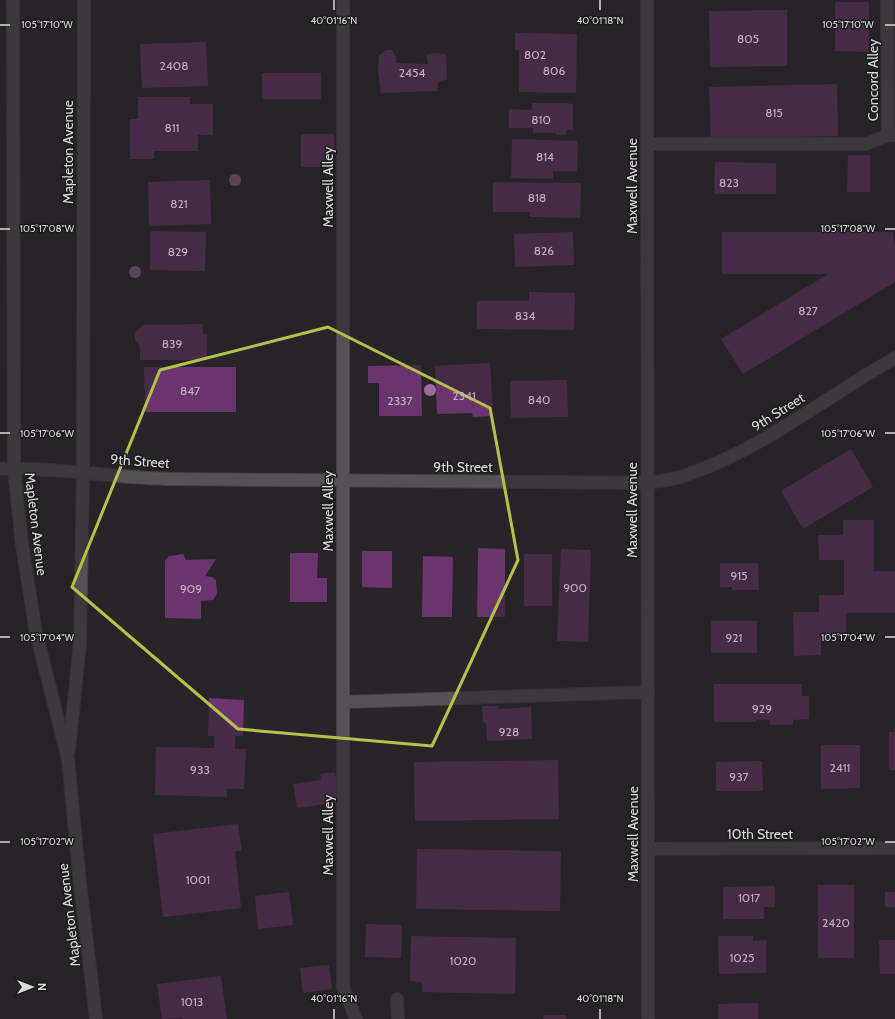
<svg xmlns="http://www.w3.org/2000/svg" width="895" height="1019" viewBox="0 0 895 1019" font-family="Cabin,sans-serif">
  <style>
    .building { fill: #6c346e }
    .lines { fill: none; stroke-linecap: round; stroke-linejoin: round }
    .service-casing { stroke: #454344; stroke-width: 14 }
    .minor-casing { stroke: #454344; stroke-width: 14 }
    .tertiary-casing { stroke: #454344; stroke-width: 14 }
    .service { stroke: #545254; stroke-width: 12 }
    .minor { stroke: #545254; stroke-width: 12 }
    .tertiary { stroke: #545254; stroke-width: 12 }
    .tree { fill: #9a6c9c }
    .marked { fill: none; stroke: #b3c24b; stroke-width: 3; stroke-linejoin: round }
    .ticks { fill: none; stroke: #dbdadb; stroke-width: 1.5 }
    .labels { text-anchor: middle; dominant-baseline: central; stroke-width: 3; stroke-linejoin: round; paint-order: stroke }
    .number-label { font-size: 12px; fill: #bfb0c0 }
    .street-label { font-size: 14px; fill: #dbdadb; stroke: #1d1b1d }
    .ticks-label { font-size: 10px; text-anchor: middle; fill: #dbdadb; stroke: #1d1b1d; stroke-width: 3; stroke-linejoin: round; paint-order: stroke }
  </style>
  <rect width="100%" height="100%" fill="#272527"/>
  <!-- building -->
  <g class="building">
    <path d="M 835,2 L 869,2 L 869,52 L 835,51 Z"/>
    <path d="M 787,10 L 787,66 L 710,67 L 709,11 Z"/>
    <path d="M 515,33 L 577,34 L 576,93 L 519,92 L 519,50 L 515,50 Z"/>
    <path d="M 206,42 L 208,86 L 142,88 L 140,44 Z"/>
    <path d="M 386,50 L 392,50 L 396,57 L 396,63 L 428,64 L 426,55 L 433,53 L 446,54 L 447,79 L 438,82 L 437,91 L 381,93 L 378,71 L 379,56 Z"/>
    <rect x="262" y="73" width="59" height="26"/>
    <path d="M 837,84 L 838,136 L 711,139 L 709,87 Z"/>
    <path d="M 138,97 L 190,97 L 190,104 L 213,104 L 213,135 L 198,135 L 198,151 L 154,151 L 154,159 L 130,159 L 130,119 L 138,119 Z"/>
    <path d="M 532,103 L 564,103 L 573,104 L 573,130 L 566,130 L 566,135 L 556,135 L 556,133 L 533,133 L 533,128 L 509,128 L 509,109 L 532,110 Z"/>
    <rect x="301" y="134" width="33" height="33"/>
    <path d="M 512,139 L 578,141 L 577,171 L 553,171 L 553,179 L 511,178 Z"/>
    <path d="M 848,155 L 870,155 L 870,192 L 847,192 Z"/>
    <path d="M 715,162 L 776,163 L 776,194 L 714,194 Z"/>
    <path d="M 210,180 L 211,224 L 149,226 L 148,182 Z"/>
    <path d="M 493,182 L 581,183 L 580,218 L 530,217 L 530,212 L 493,212 Z"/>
    <path d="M 150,231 L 206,232 L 205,271 L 150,270 Z"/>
    <path d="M 573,232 L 574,265 L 515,267 L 514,234 Z"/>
    <path d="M 722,232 L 893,232 L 895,248 L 895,282 L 743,374 L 721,339 L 828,274 L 722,274 Z"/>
    <path d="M 529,292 L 575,293 L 574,330 L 477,329 L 477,301 L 529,301 Z"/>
    <path d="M 202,324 L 203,334 L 207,334 L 207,360 L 140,360 L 140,346 L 135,340 L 135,333 L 143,325 Z"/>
    <path d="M 490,363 L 493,416 L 473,417 L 472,413 L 437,414 L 435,366 Z"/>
    <path d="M 421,365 L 422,416 L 379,416 L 379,383 L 368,383 L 368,366 Z"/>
    <path d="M 144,367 L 236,367 L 236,412 L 145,412 Z"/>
    <path d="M 567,380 L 568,417 L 511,418 L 510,381 Z"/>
    <path d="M 851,449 L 873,487 L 803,529 L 781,491 Z"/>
    <path d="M 843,520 L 874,520 L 874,571 L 895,571 L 895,613 L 846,613 L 846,639 L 821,640 L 821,655 L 794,656 L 793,612 L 819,612 L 819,595 L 844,595 L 844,560 L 819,560 L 818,535 L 843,535 Z"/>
    <path d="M 478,548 L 505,549 L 505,617 L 477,617 Z"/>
    <path d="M 561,549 L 591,550 L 588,642 L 557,641 Z"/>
    <path d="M 362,551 L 392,551 L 392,588 L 362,587 Z"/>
    <path d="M 290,553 L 318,553 L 317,578 L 327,578 L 327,602 L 290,602 Z"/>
    <path d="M 183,554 L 186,560 L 216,559 L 205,576 L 212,577 L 216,580 L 217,594 L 213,600 L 201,601 L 201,619 L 165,618 L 165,561 L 169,556 Z"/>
    <rect x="524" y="554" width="28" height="52"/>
    <path d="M 423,556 L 453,557 L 452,617 L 422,617 Z"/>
    <path d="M 720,563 L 758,563 L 759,590 L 732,590 L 732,587 L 720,587 Z"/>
    <rect x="711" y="621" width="46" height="32"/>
    <path d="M 714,684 L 802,684 L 802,696 L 809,696 L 809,719 L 793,720 L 793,725 L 770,725 L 770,720 L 756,720 L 756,722 L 714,722 Z"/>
    <path d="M 209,698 L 244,700 L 243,736 L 235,736 L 235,749 L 246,749 L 244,789 L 227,789 L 227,797 L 155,795 L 156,747 L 214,748 L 214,736 L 208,736 Z"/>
    <path d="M 482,706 L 499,706 L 499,709 L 531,707 L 532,739 L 487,741 L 486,723 L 483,723 Z"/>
    <rect x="889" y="732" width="6" height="38"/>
    <path d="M 821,745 L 860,745 L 860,788 L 821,789 Z"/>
    <path d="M 558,760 L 559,819 L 415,821 L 414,762 Z"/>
    <path d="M 762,761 L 763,791 L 716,791 L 716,762 Z"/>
    <path d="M 335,772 L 340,802 L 297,808 L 293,784 L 321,780 L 320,774 Z"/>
    <path d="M 238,824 L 242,851 L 235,851 L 241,908 L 163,917 L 153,834 Z"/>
    <path d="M 417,849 L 561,851 L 560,911 L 416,909 Z"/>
    <rect x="818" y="885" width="36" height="73"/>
    <path d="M 775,886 L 775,907 L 764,907 L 764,919 L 723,919 L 723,887 Z"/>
    <path d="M 289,892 L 293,925 L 258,929 L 255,896 Z"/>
    <rect x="885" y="892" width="10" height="15"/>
    <path d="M 366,924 L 402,925 L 401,958 L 365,957 Z"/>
    <path d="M 411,936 L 516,938 L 515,994 L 422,992 L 422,982 L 410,981 Z"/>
    <path d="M 718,936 L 753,936 L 753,941 L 766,940 L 766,973 L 719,974 Z"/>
    <path d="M 879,940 L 895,940 L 895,974 L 880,974 Z"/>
    <path d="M 329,965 L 332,989 L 303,993 L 300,968 Z"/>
    <path d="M 221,976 L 227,1019 L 182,1019 L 182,1018 L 162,1019 L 157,984 Z"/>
    <path d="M 758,1003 L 758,1019 L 718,1019 L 718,1004 Z"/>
    <path d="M 544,1015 L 566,1015 L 566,1019 L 543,1019 Z"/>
  </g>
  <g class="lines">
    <!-- service casing -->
    <g class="service-casing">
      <g id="service">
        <path d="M 343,0 L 343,987 L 356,1019"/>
        <path d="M 647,144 L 866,144 L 888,135 L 887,0"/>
        <path d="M 343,702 L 648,692"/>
        <path d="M 397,999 L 398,1019"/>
      </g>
    </g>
    <!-- minor casing -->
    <g class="minor-casing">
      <g id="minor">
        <path d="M 647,0 L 648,1019"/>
        <path d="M 888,135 L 895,135"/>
        <path d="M 648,849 L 895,848"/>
      </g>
    </g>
    <!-- tertiary casing -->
    <g class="tertiary-casing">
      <g id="tertiary">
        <path d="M 13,0 L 14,469 L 22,545 L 36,633 L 68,759 L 80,883 L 96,1019"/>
        <path d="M 0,469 C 57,467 115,478 172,479 C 331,481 489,482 647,483 C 660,481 674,480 686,475 C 762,450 825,397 895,358"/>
        <path d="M 69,750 L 80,643 L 83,472 L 84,0"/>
      </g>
    </g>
    <!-- service -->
    <use href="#service" class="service"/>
    <!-- minor -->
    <use href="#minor" class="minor"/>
    <!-- tertiary -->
    <use href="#tertiary" class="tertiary"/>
  </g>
  <!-- trees -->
  <g class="tree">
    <circle cx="235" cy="180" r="6"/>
    <circle cx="135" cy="272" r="6"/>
    <circle cx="430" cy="390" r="6"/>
  </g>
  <!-- marked area -->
  <path d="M0 0H895V1019H0ZM 328,327 L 490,408 L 518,560 L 432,746 L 238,729 L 72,587 L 160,370 Z" fill="#272527" fill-opacity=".55" fill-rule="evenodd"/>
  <path class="marked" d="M 328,327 L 490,408 L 518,560 L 432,746 L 238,729 L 72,587 L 160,370 Z"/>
  <!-- ticks -->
  <path class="ticks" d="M 334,0 L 334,10M 600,0 L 600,10M 0,25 L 10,25M 885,25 L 895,25M 0,229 L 10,229M 885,229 L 895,229M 0,433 L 10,433M 885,433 L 895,433M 0,637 L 10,637M 885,637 L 895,637M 0,842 L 10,842M 885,842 L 895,842M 334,1009 L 334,1019M 600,1009 L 600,1019"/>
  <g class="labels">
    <!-- number labels -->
    <g class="number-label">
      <text x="748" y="38">805</text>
      <text x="535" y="54">802</text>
      <text x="174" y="65">2408</text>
      <text x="554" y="70">806</text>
      <text x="412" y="72">2454</text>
      <text x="774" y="112">815</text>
      <text x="541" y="119">810</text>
      <text x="172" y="127">811</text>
      <text x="545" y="156">814</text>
      <text x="729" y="182">823</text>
      <text x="537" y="197">818</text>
      <text x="179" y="203">821</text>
      <text x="544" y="250">826</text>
      <text x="178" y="251">829</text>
      <text x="808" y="310">827</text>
      <text x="525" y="315">834</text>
      <text x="172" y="343">839</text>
      <text x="190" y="390">847</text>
      <text x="464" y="395">2341</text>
      <text x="539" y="399">840</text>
      <text x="400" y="400">2337</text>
      <text x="739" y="575">915</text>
      <text x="575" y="587">900</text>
      <text x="191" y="588">909</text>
      <text x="734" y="637">921</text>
      <text x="762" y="708">929</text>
      <text x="509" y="731">928</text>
      <text x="840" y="767">2411</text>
      <text x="200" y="769">933</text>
      <text x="739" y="776">937</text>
      <text x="198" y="879">1001</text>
      <text x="749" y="897">1017</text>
      <text x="836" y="922">2420</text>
      <text x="742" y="957">1025</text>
      <text x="463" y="960">1020</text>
      <text x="192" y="1001">1013</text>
    </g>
    <!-- street labels -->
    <g class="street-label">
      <text transform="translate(873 80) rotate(-90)">Concord Alley</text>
      <text transform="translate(68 152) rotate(-90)">Mapleton Avenue</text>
      <text transform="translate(632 186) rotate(-90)">Maxwell Avenue</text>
      <text transform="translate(328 187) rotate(-90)">Maxwell Alley</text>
      <text transform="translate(778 412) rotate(-32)">9th Street</text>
      <text transform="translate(140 461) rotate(4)">9th Street</text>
      <text x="463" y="467">9th Street</text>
      <text transform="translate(632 510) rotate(-90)">Maxwell Avenue</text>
      <text transform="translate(328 511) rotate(-90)">Maxwell Alley</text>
      <text transform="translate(36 524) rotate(83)">Mapleton Avenue</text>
      <text transform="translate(633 834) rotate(-90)">Maxwell Avenue</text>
      <text x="760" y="834">10th Street</text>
      <text transform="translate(328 835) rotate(-90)">Maxwell Alley</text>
      <text transform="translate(69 915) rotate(-97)">Mapleton Avenue</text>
    </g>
  </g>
  <g class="ticks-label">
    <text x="334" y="24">40°01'16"N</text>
    <text x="600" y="24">40°01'18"N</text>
    <text x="848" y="28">105°17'10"W</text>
    <text x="47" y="28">105°17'10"W</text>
    <text x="848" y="232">105°17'08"W</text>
    <text x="47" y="232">105°17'08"W</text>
    <text x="848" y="437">105°17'06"W</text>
    <text x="47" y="437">105°17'06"W</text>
    <text x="848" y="641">105°17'04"W</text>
    <text x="47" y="641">105°17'04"W</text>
    <text x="47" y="845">105°17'02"W</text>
    <text x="848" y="845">105°17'02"W</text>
    <text x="334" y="1002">40°01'16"N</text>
    <text x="600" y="1002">40°01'18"N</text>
  </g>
  <!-- north arrow -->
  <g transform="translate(32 987) rotate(90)" stroke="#1d1b1d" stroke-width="3" paint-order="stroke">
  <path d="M0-3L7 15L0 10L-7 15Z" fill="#dbdadb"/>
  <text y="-6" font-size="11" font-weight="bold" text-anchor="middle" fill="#dbdadb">N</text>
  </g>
</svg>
